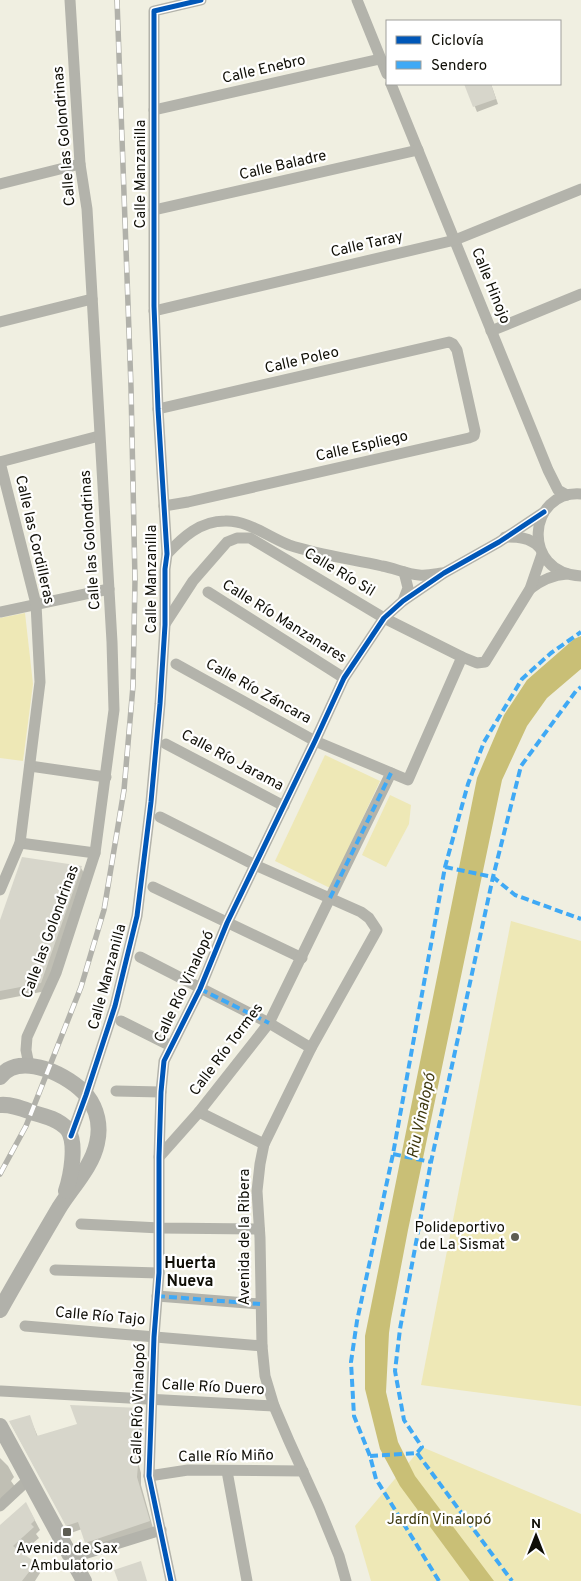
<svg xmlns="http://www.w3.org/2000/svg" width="581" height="1581" viewBox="0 0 581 1581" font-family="Overpass,sans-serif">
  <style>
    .green { fill: #eee8b6 }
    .water { fill: #c9bf76 }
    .shadow { fill: #0003 }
    .building { fill: #d7d6cb }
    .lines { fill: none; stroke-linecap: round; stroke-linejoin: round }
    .street { stroke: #b3b3ab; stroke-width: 11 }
    .secondary { stroke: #b1b1aa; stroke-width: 16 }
    .rail-casing { stroke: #b1b1aa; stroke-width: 5.5 }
    .rail { stroke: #fff; stroke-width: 4; stroke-dasharray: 11; stroke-linecap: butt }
    .quiet { stroke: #3fa9f5; stroke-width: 4; stroke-dasharray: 8 4; stroke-linecap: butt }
    .cycleway-casing { stroke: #fff; stroke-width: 8 }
    .cycleway { stroke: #0057b8; stroke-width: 5 }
    .poi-dot { fill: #5e5d53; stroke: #fff; stroke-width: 2 }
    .labels { text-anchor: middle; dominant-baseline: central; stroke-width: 4.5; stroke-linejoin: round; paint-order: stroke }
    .street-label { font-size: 15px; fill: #0f0e06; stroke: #fff }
    .poi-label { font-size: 15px; fill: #0f0e06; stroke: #fff; text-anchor: end }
    .park-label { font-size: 15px; fill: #3d380d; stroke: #fff }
    .water-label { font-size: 16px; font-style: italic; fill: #3f390f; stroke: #fff }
    .neighbourhood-label { font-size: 16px; font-weight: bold; fill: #0f0e06; stroke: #fff }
  </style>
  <rect width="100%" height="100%" fill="#f0efe1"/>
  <!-- green -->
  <g class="green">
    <path d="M 25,613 L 33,684 L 23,761 L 0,758 L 0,618 Z"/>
    <path d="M 325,755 L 380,781 L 330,888 L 275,861 Z"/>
    <path d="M 390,795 L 411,805 L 409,824 L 386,867 L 362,855 Z"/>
    <path d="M 511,921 L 581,941 L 581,1406 L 421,1385 Z"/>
    <path d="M 422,1447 L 581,1514 L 581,1581 L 371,1581 L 355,1526 Z"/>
  </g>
  <!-- water -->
  <path class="water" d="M 581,636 L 581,669 L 547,698 L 527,726 L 502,780 L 408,1230 L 391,1319 L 389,1333 L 386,1392 L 398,1442 L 415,1476 L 494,1581 L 470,1581 L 400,1486 L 380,1449 L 365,1389 L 365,1336 L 477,778 L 504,715 L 527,680 L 574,639 Z"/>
  <!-- shadow -->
  <g class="shadow">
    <path d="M 466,84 L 491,84 L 498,104 L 477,112 Z"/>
    <path d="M 81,868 L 86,876 L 46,991 L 0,1000 L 0,925 Z"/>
    <path d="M 140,1410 L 144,1417 L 141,1442 L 133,1444 L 141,1473 L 141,1485 L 153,1528 L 90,1549 L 82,1529 L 71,1533 L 10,1422 L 29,1416 L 38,1437 Z"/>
    <path d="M 0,1458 L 8,1466 L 14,1477 L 11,1481 L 16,1488 L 3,1502 L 0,1498 Z"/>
    <path d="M 31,1513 L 40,1530 L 36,1534 L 39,1538 L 21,1553 L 35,1564 L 40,1573 L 35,1581 L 0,1581 L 0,1527 Z"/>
  </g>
  <!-- building -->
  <g class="building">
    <path d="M 464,84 L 491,84 L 496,99 L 473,107 Z"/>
    <path d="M 22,857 L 82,866 L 41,983 L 0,991 L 0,920 Z"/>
    <path d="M 70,1405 L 141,1408 L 138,1435 L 130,1437 L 138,1465 L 137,1477 L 150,1521 L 85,1543 L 78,1522 L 66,1526 L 9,1421 L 30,1415 L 37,1436 L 77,1424 Z"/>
    <path d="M 26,1502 L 35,1520 L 31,1524 L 34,1527 L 13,1546 L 36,1563 L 22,1581 L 0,1581 L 0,1525 Z"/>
    <path d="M 141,1561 L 147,1581 L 118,1581 L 114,1570 Z"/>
  </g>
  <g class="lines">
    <!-- street -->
    <g class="street">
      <path d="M 357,0 L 387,74"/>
      <path d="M 391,84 L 548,470 L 558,490 L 567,495"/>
      <path d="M 154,110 L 380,59"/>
      <path d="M 0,184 L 80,164"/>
      <path d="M 154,210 L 418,150"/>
      <path d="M 154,311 L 455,240 L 581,189"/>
      <path d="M 0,322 L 92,299"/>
      <path d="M 491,331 L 581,294"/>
      <path d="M 158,409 L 449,342 L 453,344 L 457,350 L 475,431 L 474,436 L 469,438 L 188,502 L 164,506"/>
      <path d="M 0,462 L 99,436"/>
      <path d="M 581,494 C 528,490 520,573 581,576"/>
      <path d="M 505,537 C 517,537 530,537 539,547"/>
      <path d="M 167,554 C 183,537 200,521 225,521 C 248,520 268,537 289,545 C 319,555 351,559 382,566 C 394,568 407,574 419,575 C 427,576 435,574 442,573"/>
      <path d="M 530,589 C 540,581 553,575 567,574"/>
      <path d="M 208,592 L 344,678"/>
      <path d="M 403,601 L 408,588 L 404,572"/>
      <path d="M 0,612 L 109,589"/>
      <path d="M 165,624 L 193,581 L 227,542 L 237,538 L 250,538 L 384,618 L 462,657 L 477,663 L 485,662 L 530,589 L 542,554"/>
      <path d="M 176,664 L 315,741 L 408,780 L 462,657"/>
      <path d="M 166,744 L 284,806"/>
      <path d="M 30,766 L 106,777"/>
      <path d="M 160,817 L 255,865 L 361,912 L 369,918 L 377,930 L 311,1048 L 264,1144 L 260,1164 L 257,1191 L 260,1238 L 262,1346 L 265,1376 L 274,1406 L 289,1441 L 319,1507 L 339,1556 L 346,1581"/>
      <path d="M 20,843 L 95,853"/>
      <path d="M 153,887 L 302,958"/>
      <path d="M 0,890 L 20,843 L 40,682 L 36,604 L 0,462"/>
      <path d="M 140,957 L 269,1023 L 311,1048"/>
      <path d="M 121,1021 L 171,1046"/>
      <path d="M 29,1065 L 26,1050 L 27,1037 L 56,973 L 95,853 L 114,710 L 112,642 L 87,209 L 80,164 L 70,0"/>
      <path d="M 116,1091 L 161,1092"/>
      <path d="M 199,1112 L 264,1144"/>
      <path d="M 71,1136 L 86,1095 L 115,1006 L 137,916 L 151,802 L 160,704 L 165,625 L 165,569 L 167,554 L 158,409 L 154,306 L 154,11 L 201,0"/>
      <path d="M 159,1157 L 199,1112 L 269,1023 L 391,773"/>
      <path d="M 81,1224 L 160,1228 L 259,1229"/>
      <path d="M 55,1270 L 159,1273"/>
      <path d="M 157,1296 L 260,1304"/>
      <path d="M 25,1326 L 262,1346"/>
      <path d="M 1,1391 L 274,1406"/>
      <path d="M 227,1471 L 247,1581"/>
      <path d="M 149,1476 L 188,1470 L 303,1471"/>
      <path d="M 0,1506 L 29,1479"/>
      <path d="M 71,1558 L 161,1530"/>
      <path d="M 171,1581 L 149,1476 L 154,1337 L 159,1273 L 159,1157 L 161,1092 L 164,1061 L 200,989 L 227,923 L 315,741 L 344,678 L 384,618 L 403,601 L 444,573 L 499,542 L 544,512"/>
    </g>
    <!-- secondary -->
    <g class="secondary">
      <path d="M 0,1077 C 20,1051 70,1075 87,1096 C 97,1109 101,1126 97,1143 C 92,1167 72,1187 59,1208 C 39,1242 19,1276 0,1310"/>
      <path d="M 0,1105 C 12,1104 23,1109 34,1113 C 45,1116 60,1120 68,1130 C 77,1144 71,1176 66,1191"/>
      <path d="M 0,1426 L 84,1581"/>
    </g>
    <!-- rail casing -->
    <g class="rail-casing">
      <path id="rail" d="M 0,1174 L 26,1126 L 81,987 L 104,910 L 124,790 L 133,686 L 135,580 L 131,387 L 117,0"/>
    </g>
    <!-- rail -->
    <use href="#rail" class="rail"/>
    <!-- quiet -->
    <g class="quiet">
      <path d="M 445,867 L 493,877 L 515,895 L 581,919"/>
      <path d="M 330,898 L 391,773"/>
      <path d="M 200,989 L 269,1023"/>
      <path d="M 393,1154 L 431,1162"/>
      <path d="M 157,1296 L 260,1304"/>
      <path d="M 417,1453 L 512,1581"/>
      <path d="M 370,1456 L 417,1453 L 422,1447 L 404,1420 L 395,1371 L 400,1329 L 431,1162 L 493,877 L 521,766 L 576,691 L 581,687"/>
      <path d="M 439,1581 L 376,1479 L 370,1456 L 354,1416 L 351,1362 L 357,1321 L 393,1154 L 445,867 L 468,784 L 484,742 L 522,679 L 551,653 L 581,632"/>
    </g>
    <!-- cycleway casing -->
    <g class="cycleway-casing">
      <g id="cycleway">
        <path d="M 71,1136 L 86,1095 L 115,1006 L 137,916 L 151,802 L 160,704 L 165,625 L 165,569 L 167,554 L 158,409 L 154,306 L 154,11 L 201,0"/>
        <path d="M 171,1581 L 149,1476 L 154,1337 L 159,1273 L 159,1157 L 161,1092 L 164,1061 L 200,989 L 227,923 L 315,741 L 344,678 L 384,618 L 403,601 L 444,573 L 499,542 L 544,512"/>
      </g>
    </g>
    <!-- cycleway -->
    <use href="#cycleway" class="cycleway"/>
  </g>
  <!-- markers -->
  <g class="poi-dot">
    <circle cx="515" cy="1237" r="5"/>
    <rect x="62" y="1527" width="10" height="10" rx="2.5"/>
  </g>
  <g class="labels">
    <!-- street labels -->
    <g class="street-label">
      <text transform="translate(264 70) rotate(-13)">Calle Enebro</text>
      <text transform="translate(65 136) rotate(-95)">Calle las Golondrinas</text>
      <text transform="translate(283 166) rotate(-13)">Calle Baladre</text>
      <text transform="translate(141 174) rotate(-90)">Calle Manzanilla</text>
      <text transform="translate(367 245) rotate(-13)">Calle Taray</text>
      <text transform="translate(490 286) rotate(68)">Calle Hinojo</text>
      <text transform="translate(302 361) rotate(-13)">Calle Poleo</text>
      <text transform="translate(362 447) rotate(-13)">Calle Espliego</text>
      <text transform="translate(34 540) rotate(77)">Calle las Cordilleras</text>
      <text transform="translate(91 540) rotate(-94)">Calle las Golondrinas</text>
      <text transform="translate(339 573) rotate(31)">Calle Río Sil</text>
      <text transform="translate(152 579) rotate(-90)">Calle Manzanilla</text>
      <text transform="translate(284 622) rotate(32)">Calle Río Manzanares</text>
      <text transform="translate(258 692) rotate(29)">Calle Río Záncara</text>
      <text transform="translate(232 761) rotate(28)">Calle Río Jarama</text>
      <text transform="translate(51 932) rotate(-70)">Calle las Golondrinas</text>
      <text transform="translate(108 977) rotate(-75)">Calle Manzanilla</text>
      <text transform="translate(185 987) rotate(-65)">Calle Río Vinalopó</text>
      <text transform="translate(227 1050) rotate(-53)">Calle Río Tormes</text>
      <text transform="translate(245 1237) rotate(-90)">Avenida de la Ribera</text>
      <text transform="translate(100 1317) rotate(5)">Calle Río Tajo</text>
      <text transform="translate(213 1388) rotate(3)">Calle Río Duero</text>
      <text transform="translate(139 1404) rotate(-88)">Calle Río Vinalopó</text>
      <text transform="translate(226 1457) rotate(-1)">Calle Río Miño</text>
    </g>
    <!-- poi labels -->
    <g class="poi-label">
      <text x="505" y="1228">Polideportivo<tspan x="505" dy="17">de La Sismat</tspan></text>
      <text x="67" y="1549" text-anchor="middle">Avenida de Sax<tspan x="67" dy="17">- Ambulatorio</tspan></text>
    </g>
    <!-- park labels -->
    <g class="park-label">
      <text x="439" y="1520">Jardín Vinalopó</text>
    </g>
    <!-- water labels -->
    <g class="water-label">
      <text transform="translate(422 1116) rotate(-78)">Riu Vinalopó</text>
    </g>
    <!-- neighbourhood labels -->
    <g class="neighbourhood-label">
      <text x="190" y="1264">Huerta<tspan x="190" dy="18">Nueva</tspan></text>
    </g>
  </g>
  <!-- legend -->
  <rect x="386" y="20" width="175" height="65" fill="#ffffff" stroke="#9f9f9b"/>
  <rect x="396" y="36" width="25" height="8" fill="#0057b8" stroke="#9f9f9b"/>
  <text x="431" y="45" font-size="15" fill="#0f0e06">Ciclovía</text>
  <rect x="396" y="61" width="25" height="8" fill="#3fa9f5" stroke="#9f9f9b"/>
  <text x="431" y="70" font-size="15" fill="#0f0e06">Sendero</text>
  <!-- north arrow -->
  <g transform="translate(536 1536)" stroke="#ffffff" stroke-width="4" paint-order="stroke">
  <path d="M0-4L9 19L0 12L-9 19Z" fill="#0f0e06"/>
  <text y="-8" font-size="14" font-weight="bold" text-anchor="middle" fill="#0f0e06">N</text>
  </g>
</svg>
